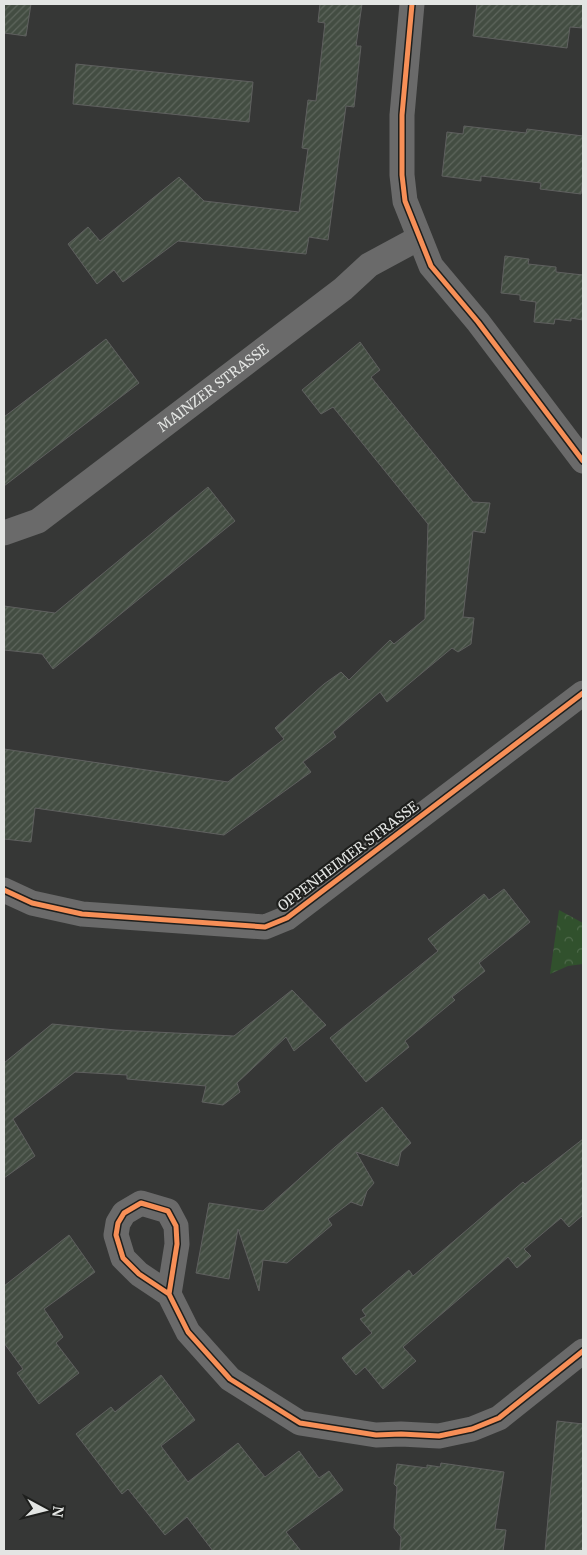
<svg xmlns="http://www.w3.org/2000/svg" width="587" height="1555" viewBox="0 0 587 1555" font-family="Merriweather,serif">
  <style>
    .forest { fill: url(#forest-crowns) }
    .building { fill: url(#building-hatch); stroke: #5f605f }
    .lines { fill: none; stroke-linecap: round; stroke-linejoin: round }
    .minor { stroke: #6a6a6a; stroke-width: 25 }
    .cycleway-casing { stroke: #1e1f1d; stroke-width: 8 }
    .cycleway { stroke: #f78f57; stroke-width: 5 }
    .labels { text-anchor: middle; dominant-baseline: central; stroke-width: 4.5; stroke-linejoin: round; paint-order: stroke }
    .street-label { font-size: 14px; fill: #e3e5e3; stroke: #1e1f1d }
  </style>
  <defs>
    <pattern id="forest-crowns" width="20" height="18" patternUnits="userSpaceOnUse" patternTransform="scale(1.25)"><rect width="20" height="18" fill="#31512d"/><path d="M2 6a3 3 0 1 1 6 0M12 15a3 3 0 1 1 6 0" fill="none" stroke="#4f6a4b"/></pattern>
    <pattern id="building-hatch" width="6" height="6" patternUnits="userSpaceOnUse" patternTransform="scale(1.25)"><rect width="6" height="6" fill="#434d42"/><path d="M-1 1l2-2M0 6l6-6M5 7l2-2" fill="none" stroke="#5e665d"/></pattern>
  </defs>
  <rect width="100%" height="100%" fill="#363736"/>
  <!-- forest -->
  <path class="forest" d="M 559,910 L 583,923 L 583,964 L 568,966 L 550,974 Z"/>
  <!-- building -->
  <g class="building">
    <path d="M 4,4 L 31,4 L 26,36 L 4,33 Z"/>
    <path d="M 320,4 L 362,4 L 356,46 L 361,46 L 354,107 L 346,106 L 328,240 L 309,237 L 306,254 L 178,241 L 123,282 L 114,270 L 97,284 L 68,244 L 88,227 L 100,241 L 179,177 L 204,201 L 299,212 L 308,149 L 302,148 L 308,100 L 316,101 L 325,23 L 318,22 Z"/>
    <path d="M 477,4 L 583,4 L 583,28 L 570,27 L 567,48 L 473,36 Z"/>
    <path d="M 76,64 L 253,82 L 249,122 L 73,104 Z"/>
    <path d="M 464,126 L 526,133 L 527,129 L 583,136 L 583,178 L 581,194 L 540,189 L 541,183 L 481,176 L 481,181 L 442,176 L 447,132 L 463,134 Z"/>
    <path d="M 505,256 L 529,259 L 528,264 L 556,267 L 556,272 L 583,275 L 583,320 L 571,318 L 571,321 L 555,319 L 554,324 L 534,322 L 536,302 L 520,300 L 520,295 L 501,293 Z"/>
    <path d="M 106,339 L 139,383 L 4,486 L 4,417 Z"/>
    <path d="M 360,342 L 380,370 L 371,377 L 473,502 L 490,503 L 485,533 L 473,531 L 463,617 L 474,618 L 471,644 L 458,652 L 452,648 L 387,702 L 380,692 L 333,732 L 336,737 L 303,762 L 311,772 L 224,835 L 35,808 L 31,842 L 4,839 L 4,749 L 228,782 L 284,739 L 275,728 L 324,684 L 341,672 L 349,680 L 390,640 L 394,644 L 425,619 L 428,524 L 333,407 L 321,414 L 302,390 Z"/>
    <path d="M 208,487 L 235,521 L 53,669 L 42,654 L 4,650 L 4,606 L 55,613 Z"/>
    <path d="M 504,889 L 530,922 L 479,963 L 485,971 L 452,997 L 455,1000 L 405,1041 L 409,1047 L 366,1082 L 330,1038 L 438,951 L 428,939 L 484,894 L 489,900 Z"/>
    <path d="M 292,990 L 326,1025 L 294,1051 L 286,1037 L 237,1083 L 240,1092 L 223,1105 L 202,1102 L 206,1086 L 127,1079 L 127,1075 L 75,1072 L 13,1119 L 35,1156 L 4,1178 L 4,1063 L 52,1024 L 116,1030 L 234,1036 Z"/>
    <path d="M 382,1107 L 411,1143 L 401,1152 L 398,1166 L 356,1152 L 374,1183 L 367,1191 L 362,1206 L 351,1202 L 328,1219 L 332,1225 L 287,1263 L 263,1260 L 259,1291 L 238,1229 L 229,1279 L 196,1273 L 209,1203 L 263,1211 L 335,1147 Z"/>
    <path d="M 583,1139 L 583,1215 L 569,1227 L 561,1218 L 524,1249 L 531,1256 L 517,1268 L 508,1257 L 403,1347 L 416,1361 L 383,1389 L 365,1367 L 356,1375 L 342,1358 L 372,1333 L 360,1319 L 366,1316 L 362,1310 L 409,1270 L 413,1276 L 523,1182 L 525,1184 Z"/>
    <path d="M 69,1235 L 95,1272 L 44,1309 L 63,1337 L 56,1343 L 79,1373 L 39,1404 L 17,1373 L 23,1369 L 4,1343 L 4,1286 Z"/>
    <path d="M 161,1375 L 195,1420 L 161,1446 L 188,1482 L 238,1443 L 265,1477 L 299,1451 L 319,1478 L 329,1471 L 343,1490 L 286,1532 L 301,1551 L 213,1551 L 187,1517 L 165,1535 L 128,1489 L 122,1494 L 76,1434 L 111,1407 L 115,1412 Z"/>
    <path d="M 557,1421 L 583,1424 L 583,1551 L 545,1551 Z"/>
    <path d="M 441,1463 L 504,1472 L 495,1529 L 506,1530 L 503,1551 L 400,1551 L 401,1537 L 394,1528 L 397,1487 L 394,1484 L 397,1464 L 427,1468 L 427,1465 L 440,1467 Z"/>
  </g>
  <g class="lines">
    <!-- minor -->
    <g class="minor">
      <path d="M 412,4 L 402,115 L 402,175 L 405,201 L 431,266 L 478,322 L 583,461"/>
      <path id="s1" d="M 4,533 L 38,521 L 343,289 L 369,265 L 419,238"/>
      <path d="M 4,890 L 32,903 L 82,914 L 265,927 L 287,918 L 583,693"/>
      <path d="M 169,1294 L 177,1244 L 176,1226 L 168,1211 L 141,1203 L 124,1213 L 118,1223 L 116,1235 L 123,1258 L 139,1274 L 169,1294 L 188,1332 L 230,1379 L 300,1423 L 376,1435 L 401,1434 L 439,1436 L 472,1429 L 499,1418 L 583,1351"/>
    </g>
    <!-- cycleway casing -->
    <g class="cycleway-casing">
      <g id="cycleway">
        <path d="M 412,4 L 402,115 L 402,175 L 405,201 L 431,266 L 478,322 L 583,461"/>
        <path d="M 4,890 L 32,903 L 82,914 L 265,927 L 287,918 L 583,693"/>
        <path d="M 169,1294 L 177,1244 L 176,1226 L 168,1211 L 141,1203 L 124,1213 L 118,1223 L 116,1235 L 123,1258 L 139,1274 L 169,1294 L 188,1332 L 230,1379 L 300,1423 L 376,1435 L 401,1434 L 439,1436 L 472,1429 L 499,1418 L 583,1351"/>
      </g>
    </g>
    <!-- cycleway -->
    <use href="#cycleway" class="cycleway"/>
  </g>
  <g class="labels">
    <!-- street labels -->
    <g class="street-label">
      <text stroke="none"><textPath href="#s1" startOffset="256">MAINZER STRASSE</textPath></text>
      <text transform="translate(348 856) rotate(-37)">OPPENHEIMER STRASSE</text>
    </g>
  </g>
  <!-- border -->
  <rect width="587" height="1555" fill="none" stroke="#e3e5e3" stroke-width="10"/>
  <!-- north arrow -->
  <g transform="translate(45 1510) rotate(97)" stroke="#1e1f1d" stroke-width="4" paint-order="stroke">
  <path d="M0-4L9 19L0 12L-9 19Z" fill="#e3e5e3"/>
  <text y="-8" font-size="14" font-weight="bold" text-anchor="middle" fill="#e3e5e3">N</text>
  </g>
</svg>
